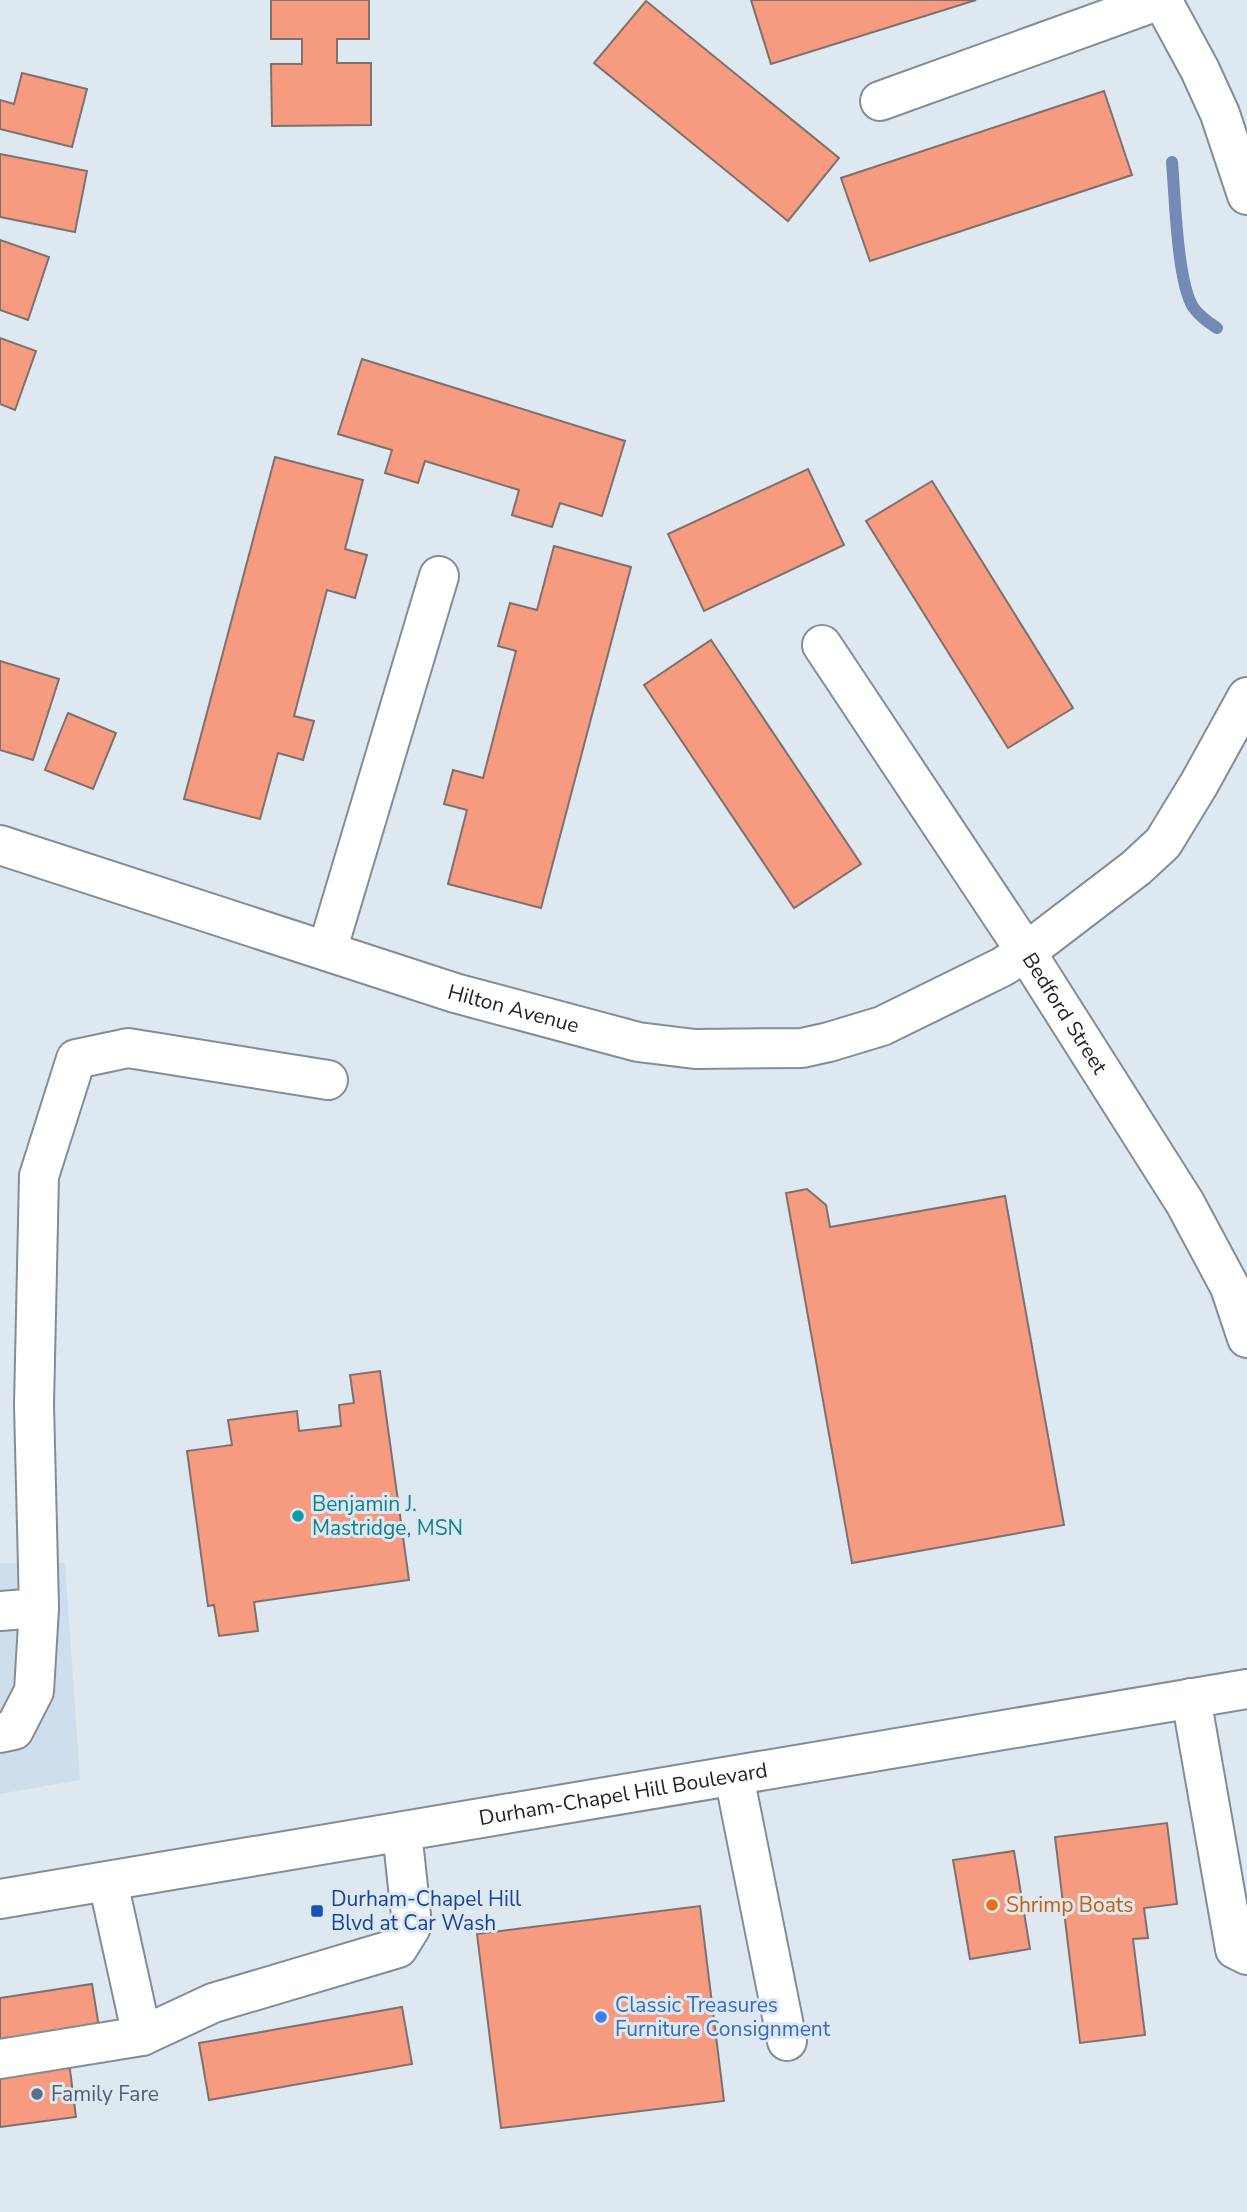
<svg xmlns="http://www.w3.org/2000/svg" width="1247" height="2212" viewBox="0 0 1247 2212" font-family="'Nunito Sans',sans-serif">
  <style>
    .built { fill: #cedeec }
    .lines { fill: none; stroke-linecap: round; stroke-linejoin: round }
    .stream { stroke: #748ab6; stroke-width: 12 }
    .building { fill: #f79b80; stroke: #7d716e; stroke-width: 2 }
    .minor-casing { stroke: #848d95; stroke-width: 42 }
    .major-casing { stroke: #848d95; stroke-width: 42 }
    .minor { stroke: #fff; stroke-width: 38 }
    .major { stroke: #fff; stroke-width: 38 }
    .culture-dot { fill: #0f9aa8; stroke: #dee8f0; stroke-width: 2.5 }
    .food-dot { fill: #e8710a; stroke: #dee8f0; stroke-width: 2.5 }
    .transit-dot { fill: #1a4fb4; stroke: #dee8f0; stroke-width: 2.5 }
    .shop-dot { fill: #3f7fe0; stroke: #dee8f0; stroke-width: 2.5 }
    .service-dot { fill: #5c6f8a; stroke: #dee8f0; stroke-width: 2.5 }
    .labels { text-anchor: middle; dominant-baseline: central; stroke-width: 6; stroke-linejoin: round; paint-order: stroke }
    .street-label { font-size: 21px; fill: #1f2326; stroke: #dee8f0 }
    .culture-label { font-size: 21px; fill: #0d838f; stroke: #dee8f0; text-anchor: start }
    .transit-label { font-size: 21px; fill: #164399; stroke: #dee8f0; text-anchor: start }
    .food-label { font-size: 21px; fill: #c56008; stroke: #dee8f0; text-anchor: start }
    .shop-label { font-size: 21px; fill: #366cbe; stroke: #dee8f0; text-anchor: start }
    .service-label { font-size: 21px; fill: #4e5e75; stroke: #dee8f0; text-anchor: start }
  </style>
  <rect width="100%" height="100%" fill="#dee8f0"/>
  <!-- built -->
  <path class="built" d="M 0,1563 L 65,1563 L 80,1780 L 0,1794 Z"/>
  <g class="lines">
    <!-- stream -->
    <path class="stream" d="M 1172,162 C 1175,196 1177,281 1193,307 C 1199,316 1208,322 1217,328"/>
  </g>
  <!-- building -->
  <g class="building">
    <path d="M 271,0 L 369,0 L 369,39 L 337,39 L 337,63 L 371,63 L 371,125 L 272,126 L 271,64 L 302,64 L 302,39 L 271,39 Z"/>
    <path d="M 751,0 L 976,0 L 771,64 Z"/>
    <path d="M 646,1 L 839,158 L 788,221 L 594,63 Z"/>
    <path d="M 22,73 L 87,89 L 72,147 L 0,129 L 0,100 L 14,104 Z"/>
    <path d="M 1104,91 L 1132,175 L 870,261 L 841,178 Z"/>
    <path d="M 0,154 L 87,171 L 75,232 L 0,217 Z"/>
    <path d="M 0,240 L 49,257 L 28,320 L 0,310 Z"/>
    <path d="M 0,338 L 36,351 L 15,410 L 0,404 Z"/>
    <path d="M 362,359 L 625,441 L 602,516 L 560,503 L 552,527 L 512,515 L 519,490 L 425,461 L 418,483 L 385,473 L 392,450 L 338,434 Z"/>
    <path d="M 275,457 L 363,480 L 345,549 L 367,555 L 355,598 L 327,590 L 294,716 L 314,721 L 303,760 L 278,753 L 260,819 L 184,799 Z"/>
    <path d="M 808,469 L 844,545 L 704,611 L 668,534 Z"/>
    <path d="M 932,481 L 1073,708 L 1008,748 L 866,521 Z"/>
    <path d="M 554,546 L 631,567 L 541,908 L 448,884 L 467,810 L 444,804 L 453,770 L 483,778 L 516,651 L 498,646 L 510,603 L 537,610 Z"/>
    <path d="M 711,640 L 861,864 L 794,908 L 644,685 Z"/>
    <path d="M 0,661 L 59,679 L 33,760 L 0,750 Z"/>
    <path d="M 68,713 L 116,733 L 93,789 L 45,770 Z"/>
    <path d="M 807,1189 L 826,1205 L 830,1227 L 1005,1196 L 1064,1525 L 852,1563 L 786,1193 Z"/>
    <path d="M 380,1371 L 409,1580 L 254,1602 L 258,1631 L 219,1636 L 214,1605 L 208,1606 L 187,1451 L 232,1445 L 228,1420 L 297,1411 L 299,1431 L 341,1426 L 339,1405 L 354,1403 L 350,1375 Z"/>
    <path d="M 1167,1823 L 1177,1904 L 1144,1908 L 1148,1938 L 1133,1939 L 1145,2035 L 1080,2043 L 1055,1837 Z"/>
    <path d="M 1014,1851 L 1030,1949 L 970,1959 L 953,1860 Z"/>
    <path d="M 700,1906 L 724,2101 L 501,2128 L 477,1934 Z"/>
    <path d="M 92,1984 L 100,2033 L 0,2049 L 0,1998 Z"/>
    <path d="M 402,2007 L 412,2064 L 209,2100 L 199,2043 Z"/>
    <path d="M 69,2062 L 76,2117 L 0,2127 L 0,2071 Z"/>
  </g>
  <g class="lines">
    <!-- minor casing -->
    <g class="minor-casing">
      <g id="minor">
        <path d="M 1162,0 L 1200,70 L 1220,114 L 1247,195"/>
        <path d="M 880,101 L 1160,0"/>
        <path id="s1" d="M 822,645 L 1026,952 L 1185,1203 L 1230,1287 L 1247,1338"/>
        <path id="s2" d="M 0,845 L 455,993 L 638,1042 L 695,1049 L 802,1048 L 829,1042 L 882,1026 L 1002,967 L 1026,952 L 1136,868 L 1163,843 L 1199,784 L 1247,697"/>
        <path d="M 327,951 L 439,576"/>
        <path d="M 0,1611 L 39,1608"/>
        <path d="M 1191,1698 L 1235,1949 L 1247,1955"/>
        <path d="M 0,1733 L 14,1730 L 34,1691 L 39,1608 L 34,1405 L 39,1176 L 76,1059 L 128,1048 L 328,1080"/>
        <path d="M 734,1776 L 787,2041"/>
        <path d="M 108,1882 L 142,2036"/>
        <path d="M 0,2059 L 142,2036 L 213,2003 L 398,1948 L 411,1927 L 411,1915 L 402,1832"/>
      </g>
    </g>
    <!-- major casing -->
    <g class="major-casing">
      <g id="major">
        <path id="s3" d="M 0,1899 L 1247,1689"/>
      </g>
    </g>
    <!-- minor -->
    <use href="#minor" class="minor"/>
    <!-- major -->
    <use href="#major" class="major"/>
  </g>
  <!-- markers -->
  <circle class="culture-dot" cx="298" cy="1516" r="7"/>
  <circle class="food-dot" cx="992" cy="1905" r="7"/>
  <rect class="transit-dot" x="310" y="1904" width="14" height="14" rx="3.5"/>
  <circle class="shop-dot" cx="601" cy="2017" r="7"/>
  <circle class="service-dot" cx="37" cy="2094" r="7"/>
  <g class="labels">
    <!-- street labels -->
    <g class="street-label">
      <text stroke="none"><textPath href="#s2" startOffset="539">Hilton Avenue</textPath></text>
      <text stroke="none"><textPath href="#s1" startOffset="441">Bedford Street</textPath></text>
      <text stroke="none"><textPath href="#s3" startOffset="632">Durham-Chapel Hill Boulevard</textPath></text>
    </g>
    <!-- culture labels -->
    <g class="culture-label">
      <text x="312" y="1504">Benjamin J.<tspan x="312" dy="24">Mastridge, MSN</tspan></text>
    </g>
    <!-- transit labels -->
    <g class="transit-label">
      <text x="331" y="1899">Durham-Chapel Hill<tspan x="331" dy="24">Blvd at Car Wash</tspan></text>
    </g>
    <!-- food labels -->
    <g class="food-label">
      <text x="1006" y="1905">Shrimp Boats</text>
    </g>
    <!-- shop labels -->
    <g class="shop-label">
      <text x="615" y="2005">Classic Treasures<tspan x="615" dy="24">Furniture Consignment</tspan></text>
    </g>
    <!-- service labels -->
    <g class="service-label">
      <text x="51" y="2094">Family Fare</text>
    </g>
  </g>
</svg>
